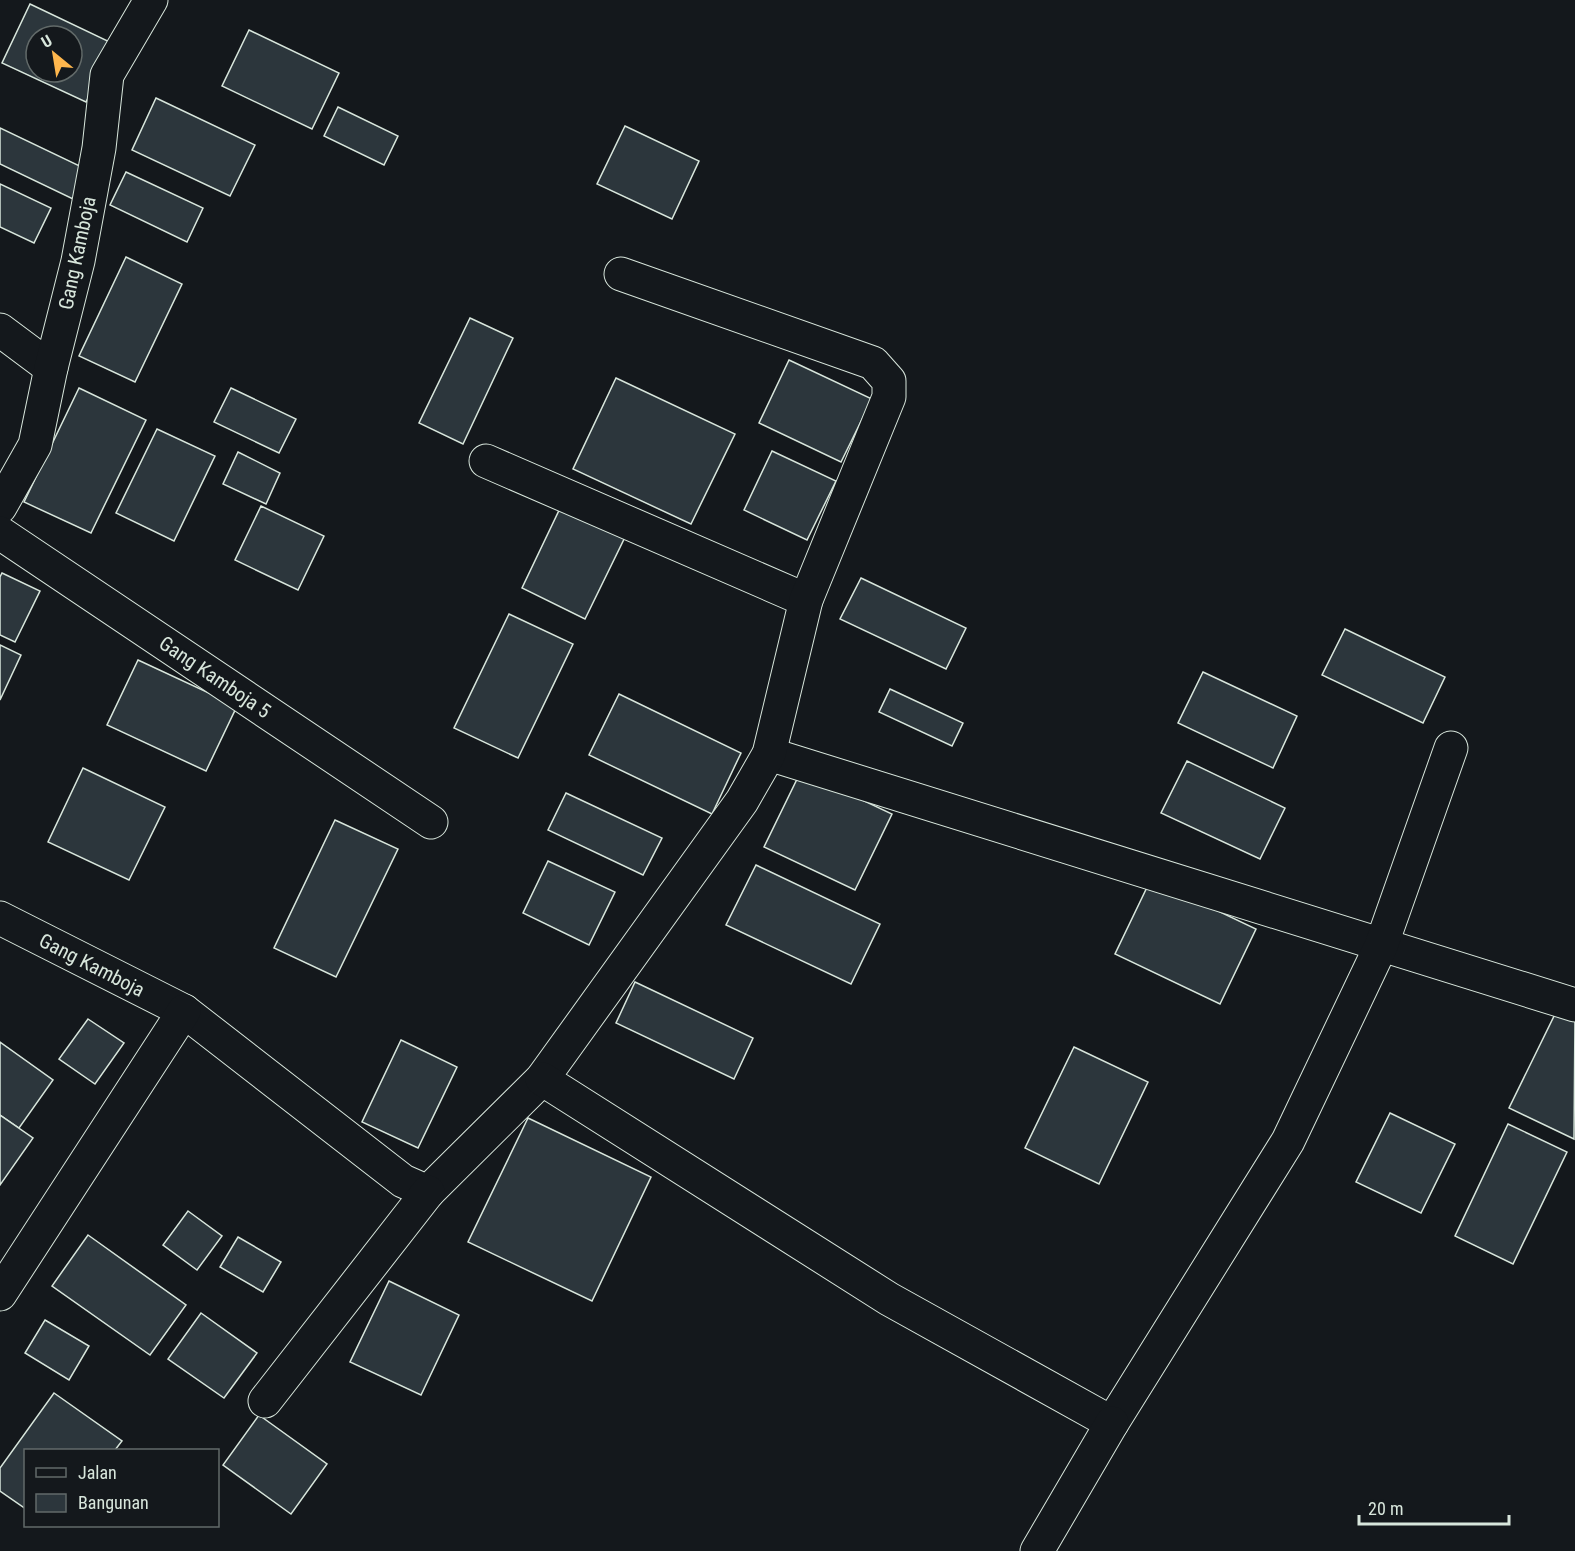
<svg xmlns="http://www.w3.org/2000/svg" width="1575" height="1551" viewBox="0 0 1575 1551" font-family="'Roboto Condensed',sans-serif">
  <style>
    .building { fill: #2c363c; stroke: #d8e6dc; stroke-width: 1.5; fill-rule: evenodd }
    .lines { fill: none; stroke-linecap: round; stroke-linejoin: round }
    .minor-casing { stroke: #d8e6dc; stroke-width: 35 }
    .minor { stroke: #14181c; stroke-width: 33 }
    .labels { text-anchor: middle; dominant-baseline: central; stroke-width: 4.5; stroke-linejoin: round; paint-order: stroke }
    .street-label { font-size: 20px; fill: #d8e6dc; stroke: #14181c }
  </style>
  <rect width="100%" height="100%" fill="#14181c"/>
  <!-- building -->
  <g class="building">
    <path d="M 30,4 L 114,44 L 86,102 L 2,63 ZM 36,36 L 72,36 L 72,72 L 36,72 Z"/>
    <path d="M 249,30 L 339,73 L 312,129 L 222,86 Z"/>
    <path d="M 156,98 L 255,145 L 230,196 L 132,150 Z"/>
    <path d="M 338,107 L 398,136 L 384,165 L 324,136 Z"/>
    <path d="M 625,126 L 699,161 L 672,219 L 597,184 Z"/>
    <path d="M 0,128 L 86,169 L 73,199 L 0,164 Z"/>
    <path d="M 126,172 L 203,208 L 187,242 L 110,205 Z"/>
    <path d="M 0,184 L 51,208 L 34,243 L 0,227 Z"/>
    <path d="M 126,257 L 182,284 L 135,382 L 79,356 Z"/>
    <path d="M 470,318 L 513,338 L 463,444 L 419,423 Z"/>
    <path d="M 789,360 L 872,399 L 841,462 L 759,423 Z"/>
    <path d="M 616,378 L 735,434 L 691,524 L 573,469 Z"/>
    <path d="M 79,388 L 146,420 L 91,533 L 24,502 Z"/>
    <path d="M 231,388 L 296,419 L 279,453 L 214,422 Z"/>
    <path d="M 157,429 L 215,456 L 174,541 L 116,513 Z"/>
    <path d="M 772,451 L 836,481 L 807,540 L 744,510 Z"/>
    <path d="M 238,452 L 280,473 L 266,504 L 223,484 Z"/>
    <path d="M 563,502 L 627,533 L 585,619 L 522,588 Z"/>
    <path d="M 261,506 L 324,536 L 298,590 L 235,560 Z"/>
    <path d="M 2,573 L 40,591 L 15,642 L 0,635 L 0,577 Z"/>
    <path d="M 861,578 L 966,628 L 946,669 L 840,619 Z"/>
    <path d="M 509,614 L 573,644 L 518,758 L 454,728 Z"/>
    <path d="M 1345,629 L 1445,677 L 1423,723 L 1322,675 Z"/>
    <path d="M 0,645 L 21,655 L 0,700 Z"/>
    <path d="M 138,660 L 237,706 L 206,771 L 107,725 Z"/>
    <path d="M 1203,672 L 1297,716 L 1273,768 L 1178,723 Z"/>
    <path d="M 890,689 L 963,723 L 952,746 L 879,712 Z"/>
    <path d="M 619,694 L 741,753 L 712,814 L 589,755 Z"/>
    <path d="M 1187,761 L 1285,808 L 1260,859 L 1161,813 Z"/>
    <path d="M 83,768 L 165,807 L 129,880 L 48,842 Z"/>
    <path d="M 801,771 L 892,814 L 855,890 L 764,847 Z"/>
    <path d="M 566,793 L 662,838 L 643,875 L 548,830 Z"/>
    <path d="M 335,820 L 398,849 L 336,977 L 274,948 Z"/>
    <path d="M 548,861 L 615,892 L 589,945 L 523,913 Z"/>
    <path d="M 756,865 L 880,924 L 851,984 L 726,925 Z"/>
    <path d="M 1151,879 L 1256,929 L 1220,1004 L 1115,954 Z"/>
    <path d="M 635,982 L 753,1038 L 734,1079 L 616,1023 Z"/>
    <path d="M 1558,1008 L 1575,1016 L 1574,1139 L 1509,1108 Z"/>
    <path d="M 88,1019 L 124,1043 L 95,1084 L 59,1059 Z"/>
    <path d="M 401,1040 L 457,1067 L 418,1148 L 362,1122 Z"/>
    <path d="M 0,1042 L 53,1080 L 19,1128 L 0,1115 Z"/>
    <path d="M 1074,1047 L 1148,1082 L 1099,1184 L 1025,1148 Z"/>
    <path d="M 1390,1113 L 1455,1144 L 1421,1213 L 1356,1182 Z"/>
    <path d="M 0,1115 L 33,1138 L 0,1185 Z"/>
    <path d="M 528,1118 L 651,1177 L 592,1301 L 468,1242 Z"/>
    <path d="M 1508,1124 L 1567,1152 L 1513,1264 L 1455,1236 Z"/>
    <path d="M 188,1211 L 222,1236 L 197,1270 L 163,1245 Z"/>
    <path d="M 88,1235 L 186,1305 L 150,1355 L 52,1286 Z"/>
    <path d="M 238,1237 L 281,1262 L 263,1292 L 220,1267 Z"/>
    <path d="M 389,1281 L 459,1315 L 421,1395 L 350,1362 Z"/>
    <path d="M 201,1313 L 257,1353 L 224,1398 L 168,1359 Z"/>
    <path d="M 45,1320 L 89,1346 L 69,1380 L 25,1353 Z"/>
    <path d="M 54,1393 L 122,1441 L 115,1450 L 26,1450 L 26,1509 L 0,1491 L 0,1468 Z"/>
    <path d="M 259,1415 L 327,1464 L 291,1514 L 223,1465 Z"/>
  </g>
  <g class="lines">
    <!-- minor casing -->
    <g class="minor-casing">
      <g id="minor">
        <path d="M 0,330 L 51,368"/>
        <path d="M 486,461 L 806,600"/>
        <path d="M 0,507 L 35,445 L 51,368 L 78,261 L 99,148 L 107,75 L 151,0"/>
        <path d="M 0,533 L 431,822"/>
        <path d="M 769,754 L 1575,1005"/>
        <path d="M 0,918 L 184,1011 L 403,1181 L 428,1192 L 542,1079 L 742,801 L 769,754 L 806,600 L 889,397 L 889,381 L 873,363 L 621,274"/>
        <path d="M 542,1079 L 889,1299 L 1112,1423 L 1288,1141 L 1381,946 L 1451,748"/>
        <path d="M 0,1294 L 184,1011"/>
        <path d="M 265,1401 L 428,1192"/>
        <path d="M 1037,1551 L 1112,1423"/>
      </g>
    </g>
    <!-- minor -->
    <use href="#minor" class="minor"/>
  </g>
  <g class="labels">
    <!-- street labels -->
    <g class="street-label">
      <text transform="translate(77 253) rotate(-78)">Gang Kamboja</text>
      <text transform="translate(215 677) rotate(34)">Gang Kamboja 5</text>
      <text transform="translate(92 965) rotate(27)">Gang Kamboja</text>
    </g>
  </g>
  <!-- legend -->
  <rect x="24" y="1449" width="195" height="78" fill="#14181c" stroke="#626a69" stroke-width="1.5"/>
  <rect x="36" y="1468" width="30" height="9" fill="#14181c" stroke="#626a69" stroke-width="1.5"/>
  <text x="78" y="1479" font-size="18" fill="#d8e6dc">Jalan</text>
  <rect x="36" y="1494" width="30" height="18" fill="#2c363c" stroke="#626a69" stroke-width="1.5"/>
  <text x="78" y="1509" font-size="18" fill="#d8e6dc">Bangunan</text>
  <!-- north arrow -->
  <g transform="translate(54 54) rotate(330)"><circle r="28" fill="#14181c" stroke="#626a69" stroke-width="1.5"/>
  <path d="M0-4.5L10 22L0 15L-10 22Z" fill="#ffb74d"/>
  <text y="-9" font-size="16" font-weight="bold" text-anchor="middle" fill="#d8e6dc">U</text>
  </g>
  <!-- scale -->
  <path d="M1359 1515v9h150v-9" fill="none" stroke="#d8e6dc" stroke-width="3"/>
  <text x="1368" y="1515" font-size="18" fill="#d8e6dc" stroke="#14181c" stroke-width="4.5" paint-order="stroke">20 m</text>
</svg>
